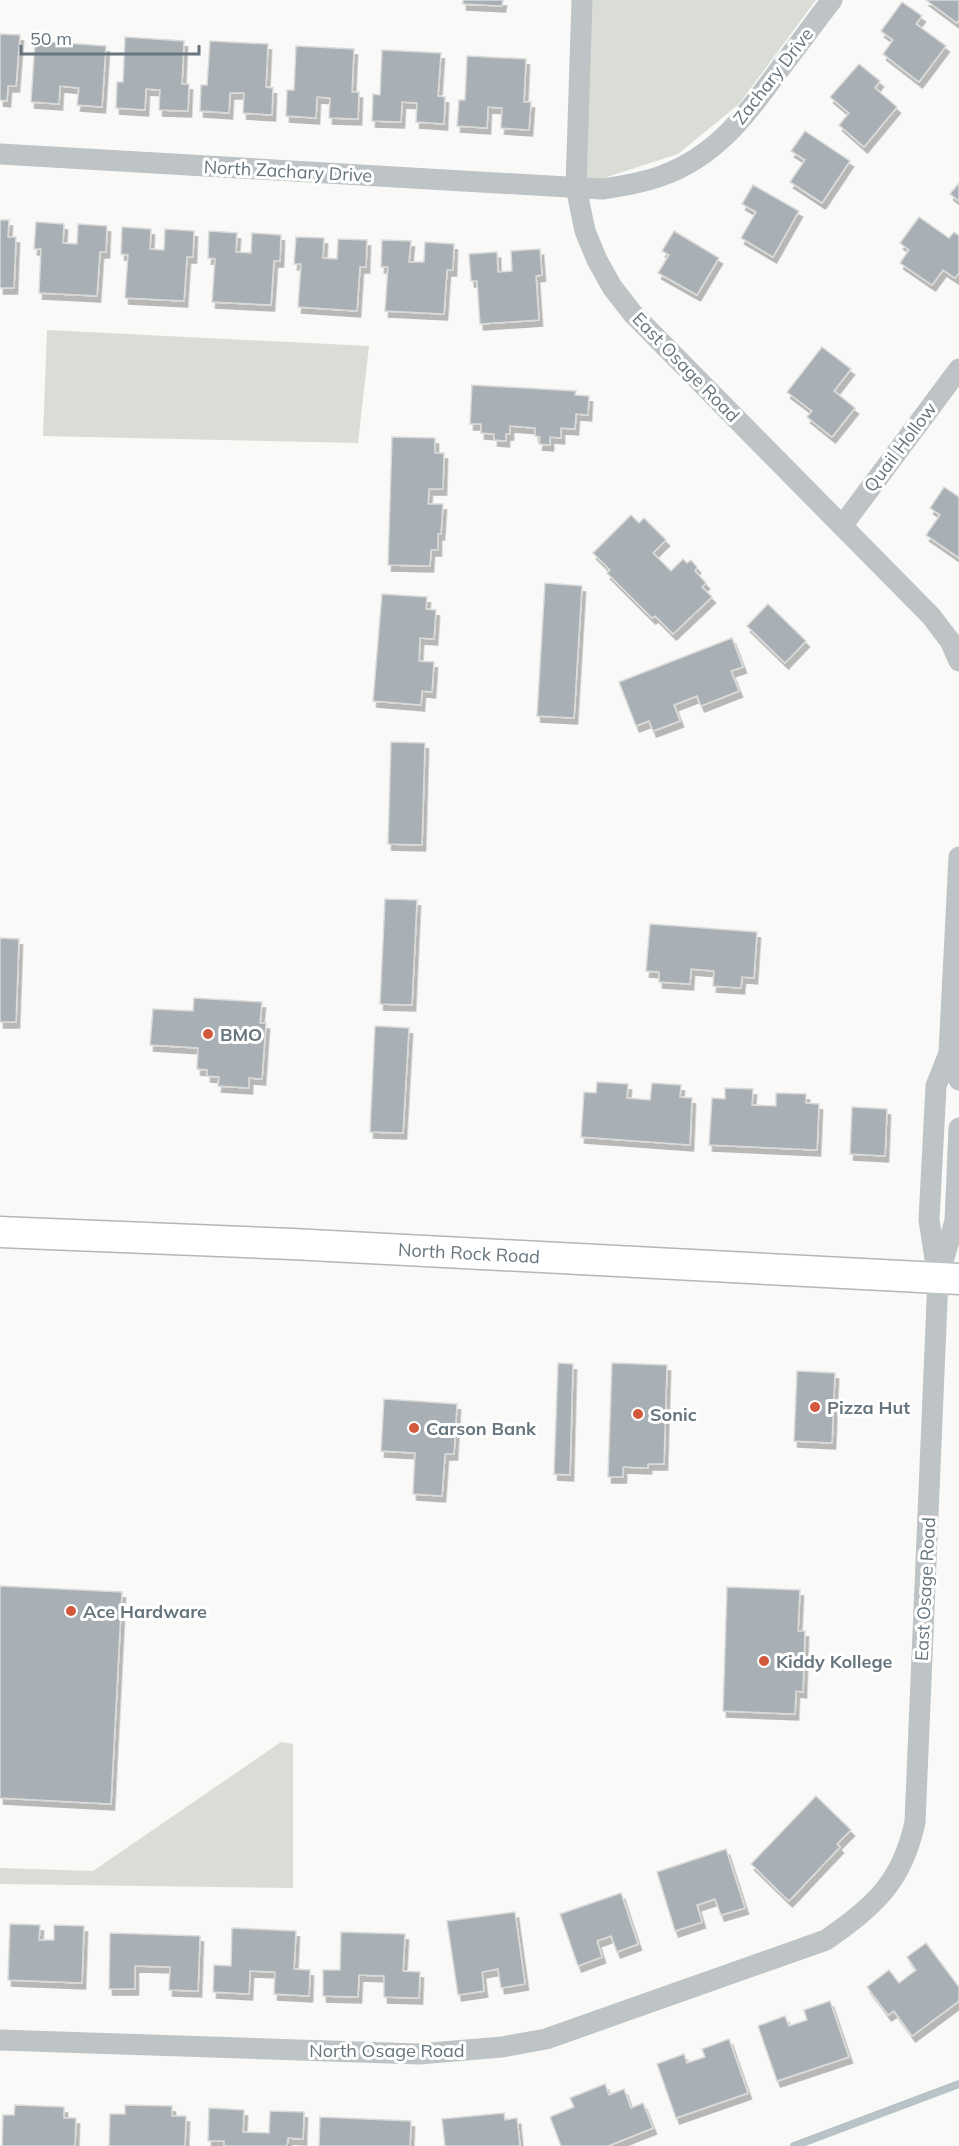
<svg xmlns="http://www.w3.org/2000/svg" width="959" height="2146" viewBox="0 0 959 2146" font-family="Mulish,sans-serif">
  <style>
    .green { fill: #d9ddd6 }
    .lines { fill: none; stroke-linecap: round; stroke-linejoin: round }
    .stream { stroke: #b7c3c6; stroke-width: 8 }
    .building { fill: #a8afb5; stroke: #dadad9; stroke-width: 1.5; filter: url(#shadow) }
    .secondary-casing { stroke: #b1b7bb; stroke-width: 33 }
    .street { stroke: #bec3c6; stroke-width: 21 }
    .secondary { stroke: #fff; stroke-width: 30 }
    .poi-dot { fill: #d2593d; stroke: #fff; stroke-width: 2 }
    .labels { text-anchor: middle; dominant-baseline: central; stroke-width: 6; stroke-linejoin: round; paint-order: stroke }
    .street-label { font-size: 18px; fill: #66757e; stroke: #fff }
    .poi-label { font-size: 18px; font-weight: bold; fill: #66757e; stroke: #fff; text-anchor: start }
  </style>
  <defs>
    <filter id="shadow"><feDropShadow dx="3.5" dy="6" stdDeviation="0" flood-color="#0004"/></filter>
  </defs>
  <rect width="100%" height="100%" fill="#f9f9f7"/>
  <!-- green -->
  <g class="green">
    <path d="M 582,0 L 816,0 L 739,104 L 678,154 L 576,187 Z"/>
    <path d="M 47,330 L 369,346 L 358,443 L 43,436 Z"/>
    <path d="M 281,1742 L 293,1744 L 293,1888 L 0,1884 L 0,1868 L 93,1871 Z"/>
  </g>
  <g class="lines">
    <!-- stream -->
    <path class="stream" d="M 794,2146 L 959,2084"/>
  </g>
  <!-- building -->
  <g class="building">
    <path d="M 463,0 L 503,0 L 502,6 L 463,4 Z"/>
    <path d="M 926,0 L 959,0 L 959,20 L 957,23 Z"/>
    <path d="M 902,2 L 922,16 L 916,24 L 946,46 L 919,82 L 883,54 L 893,40 L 881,31 Z"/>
    <path d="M 0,34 L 20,35 L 16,86 L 8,86 L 7,101 L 0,100 Z"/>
    <path d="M 125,37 L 184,41 L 182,84 L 189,84 L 188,111 L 159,110 L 160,90 L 146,89 L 145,110 L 116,108 L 117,82 L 123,82 Z"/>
    <path d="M 35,41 L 106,46 L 102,107 L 77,105 L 79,88 L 60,86 L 59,104 L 31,102 Z"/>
    <path d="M 210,41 L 268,44 L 266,87 L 273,88 L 272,115 L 243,113 L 244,93 L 230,93 L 229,113 L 200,111 L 201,85 L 207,85 Z"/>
    <path d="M 296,46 L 354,49 L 352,92 L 359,92 L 358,119 L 329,118 L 330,98 L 317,97 L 316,118 L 286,116 L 287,90 L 294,90 Z"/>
    <path d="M 382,50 L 441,53 L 438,96 L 445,97 L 444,124 L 416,122 L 417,103 L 402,102 L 401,122 L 372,121 L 373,94 L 380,95 Z"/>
    <path d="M 467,56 L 526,59 L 524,102 L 531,102 L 529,130 L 501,128 L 502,108 L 488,107 L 487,128 L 457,126 L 459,100 L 465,100 Z"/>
    <path d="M 859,64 L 880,81 L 875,88 L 897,107 L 864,147 L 839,125 L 849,113 L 830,97 Z"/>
    <path d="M 805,131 L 850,161 L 822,203 L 790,182 L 805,160 L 791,151 Z"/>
    <path d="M 959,183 L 959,201 L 950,194 Z"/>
    <path d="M 753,185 L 799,211 L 773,257 L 741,238 L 756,212 L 742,204 Z"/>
    <path d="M 919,217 L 949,238 L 954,232 L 959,236 L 959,273 L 955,278 L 943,270 L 932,285 L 900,263 L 909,250 L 900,243 Z"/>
    <path d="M 0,220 L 9,220 L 8,237 L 16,237 L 14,288 L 0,288 Z"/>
    <path d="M 36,222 L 64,224 L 63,243 L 77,244 L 78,224 L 107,226 L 106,252 L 100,252 L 97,296 L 39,293 L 41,249 L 34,249 Z"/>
    <path d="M 122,227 L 151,229 L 150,249 L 164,250 L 165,229 L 194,231 L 193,257 L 187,257 L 184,301 L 125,298 L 128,255 L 121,254 Z"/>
    <path d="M 209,231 L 237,233 L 236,252 L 251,253 L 252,233 L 281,235 L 280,261 L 274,261 L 271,305 L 212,302 L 215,259 L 208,258 Z"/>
    <path d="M 674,231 L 719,258 L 697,295 L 658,273 L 669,255 L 662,251 Z"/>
    <path d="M 296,237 L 324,238 L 323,258 L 337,259 L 338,239 L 367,240 L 366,267 L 360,267 L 357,311 L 298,307 L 301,264 L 294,264 Z"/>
    <path d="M 382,240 L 411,241 L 409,262 L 424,262 L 425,242 L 454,244 L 453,270 L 447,270 L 444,314 L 385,311 L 388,267 L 381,267 Z"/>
    <path d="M 540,249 L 542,275 L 536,276 L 539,320 L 480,324 L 477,281 L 471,281 L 469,254 L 497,252 L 498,272 L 512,271 L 511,251 Z"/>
    <path d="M 822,347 L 851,369 L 834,391 L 855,408 L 832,437 L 807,417 L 812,411 L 787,392 Z"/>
    <path d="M 472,385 L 576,391 L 575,395 L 589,396 L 588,415 L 576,414 L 575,429 L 561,428 L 561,438 L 550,437 L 550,445 L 539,444 L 540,437 L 535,436 L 535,428 L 510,426 L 510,434 L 506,434 L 506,441 L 494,440 L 494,434 L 481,433 L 481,424 L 470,424 Z"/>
    <path d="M 392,437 L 435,438 L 435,453 L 444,453 L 443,489 L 429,489 L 428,504 L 443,504 L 441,534 L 438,534 L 438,550 L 431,550 L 430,566 L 388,565 Z"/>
    <path d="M 944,487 L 959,497 L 959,558 L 926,535 L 940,515 L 930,508 Z"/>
    <path d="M 631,515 L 639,523 L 644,518 L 666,540 L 653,553 L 671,571 L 683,559 L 687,563 L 691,560 L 697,567 L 695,571 L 706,583 L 702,587 L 712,597 L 673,634 L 655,616 L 652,618 L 607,573 L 610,570 L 593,553 Z"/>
    <path d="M 545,583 L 582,586 L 574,718 L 537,716 Z"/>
    <path d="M 382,594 L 427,597 L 426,609 L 436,610 L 434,639 L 420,638 L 419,661 L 434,662 L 432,692 L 422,691 L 421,705 L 373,701 Z"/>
    <path d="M 768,604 L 806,641 L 785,663 L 747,626 Z"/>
    <path d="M 732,638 L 743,667 L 731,671 L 739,691 L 701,706 L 697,696 L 674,705 L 680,721 L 653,731 L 649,721 L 636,726 L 619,682 Z"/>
    <path d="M 391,742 L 425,743 L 422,845 L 388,844 Z"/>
    <path d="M 385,899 L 417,900 L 412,1005 L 380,1004 Z"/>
    <path d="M 650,924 L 757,932 L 754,978 L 742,977 L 741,988 L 713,986 L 714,971 L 691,969 L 690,984 L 659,982 L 659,972 L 646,971 Z"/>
    <path d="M 0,938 L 19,939 L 16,1022 L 0,1022 Z"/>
    <path d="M 194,998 L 262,1002 L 260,1023 L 266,1023 L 262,1079 L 249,1078 L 249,1088 L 218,1086 L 219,1077 L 207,1076 L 207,1070 L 197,1069 L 198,1048 L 150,1045 L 153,1009 L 193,1011 Z"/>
    <path d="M 375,1026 L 409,1028 L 403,1133 L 370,1132 Z"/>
    <path d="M 597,1082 L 628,1084 L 627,1098 L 650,1100 L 652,1083 L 681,1085 L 680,1097 L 692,1098 L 690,1145 L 581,1137 L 584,1092 L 596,1093 Z"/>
    <path d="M 725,1088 L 753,1089 L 752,1105 L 776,1106 L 776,1093 L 806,1094 L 806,1103 L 819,1104 L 817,1150 L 709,1145 L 712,1098 L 725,1099 Z"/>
    <path d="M 852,1107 L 887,1109 L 885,1156 L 850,1154 Z"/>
    <path d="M 558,1363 L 573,1364 L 570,1475 L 554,1474 Z"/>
    <path d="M 612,1363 L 667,1365 L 664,1464 L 648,1464 L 648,1468 L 623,1467 L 623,1477 L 608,1477 Z"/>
    <path d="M 797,1371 L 835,1373 L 832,1443 L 794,1441 Z"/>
    <path d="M 384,1399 L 457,1404 L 454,1454 L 445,1454 L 442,1496 L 413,1494 L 415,1453 L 381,1451 Z"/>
    <path d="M 0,1586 L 122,1592 L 111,1804 L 0,1798 Z"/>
    <path d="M 727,1587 L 800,1590 L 798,1631 L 805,1631 L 803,1692 L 796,1691 L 795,1714 L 723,1711 Z"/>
    <path d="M 816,1796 L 851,1830 L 837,1844 L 840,1847 L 789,1901 L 751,1864 Z"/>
    <path d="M 726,1849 L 745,1908 L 721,1915 L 715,1899 L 697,1905 L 702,1922 L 675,1931 L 657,1872 Z"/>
    <path d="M 621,1893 L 638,1944 L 617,1952 L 611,1936 L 597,1941 L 602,1957 L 578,1966 L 560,1914 Z"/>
    <path d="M 515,1912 L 525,1984 L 501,1988 L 498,1969 L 482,1972 L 484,1991 L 458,1995 L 447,1921 Z"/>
    <path d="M 10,1924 L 40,1925 L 39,1940 L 54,1940 L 54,1925 L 84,1926 L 82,1983 L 8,1980 Z"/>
    <path d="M 232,1928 L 296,1931 L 294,1969 L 310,1970 L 309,1996 L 274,1994 L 275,1972 L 250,1971 L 249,1994 L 213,1992 L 214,1965 L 231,1966 Z"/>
    <path d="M 341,1932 L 405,1934 L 403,1971 L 420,1972 L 419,1998 L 384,1997 L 384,1976 L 359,1975 L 358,1997 L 323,1996 L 323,1970 L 340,1970 Z"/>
    <path d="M 110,1933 L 200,1936 L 198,1991 L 169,1990 L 170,1967 L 135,1966 L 135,1989 L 109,1989 Z"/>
    <path d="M 926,1943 L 959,1987 L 959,2001 L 912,2036 L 894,2011 L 888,2015 L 867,1987 L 889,1970 L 899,1983 L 916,1970 L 907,1957 Z"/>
    <path d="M 830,2001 L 849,2057 L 777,2081 L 758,2026 L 785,2016 L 789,2026 L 807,2020 L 804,2010 Z"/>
    <path d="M 729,2039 L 748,2093 L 676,2118 L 657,2064 L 684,2054 L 687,2063 L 705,2057 L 702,2049 Z"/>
    <path d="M 605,2084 L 609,2095 L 624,2089 L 631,2108 L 643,2103 L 653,2128 L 608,2146 L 561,2146 L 550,2117 L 574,2107 L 570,2098 Z"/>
    <path d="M 15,2105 L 64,2107 L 64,2118 L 76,2118 L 75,2146 L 2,2146 L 3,2115 L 14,2115 Z"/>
    <path d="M 125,2105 L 172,2106 L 172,2116 L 186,2116 L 185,2146 L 109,2146 L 110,2114 L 125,2114 Z"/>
    <path d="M 209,2108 L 244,2110 L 243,2132 L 269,2133 L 270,2111 L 304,2112 L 303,2139 L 288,2138 L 287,2146 L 224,2146 L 224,2141 L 208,2141 Z"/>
    <path d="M 504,2113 L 505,2120 L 517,2118 L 520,2146 L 445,2146 L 442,2119 Z"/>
    <path d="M 320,2117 L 411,2121 L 410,2146 L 319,2146 Z"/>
  </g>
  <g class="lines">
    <!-- secondary casing -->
    <g class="secondary-casing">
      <path id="secondary" d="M 0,1232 L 292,1244 L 959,1279"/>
    </g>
    <!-- street -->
    <g class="street">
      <path d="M 582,0 L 576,187 L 585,231 L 597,260 L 612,287 L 633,314 L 931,616 L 950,641 L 959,661"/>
      <path d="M 0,154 L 602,189 C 622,186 642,183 661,176 C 715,157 747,115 779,70 C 797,47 814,23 832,0"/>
      <path d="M 842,526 L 959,369"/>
      <path d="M 949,1053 L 959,1080"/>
      <path d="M 940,1271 L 955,1221 L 959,1128"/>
      <path d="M 0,2040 L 419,2054 L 502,2047 L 546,2039 L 826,1940 C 874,1906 902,1883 915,1822 L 938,1278 L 929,1220 L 936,1086 L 949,1053 L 959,857"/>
    </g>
    <!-- secondary -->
    <use href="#secondary" class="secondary"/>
  </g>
  <!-- markers -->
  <g class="poi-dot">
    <circle cx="208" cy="1034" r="6"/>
    <circle cx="815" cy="1407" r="6"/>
    <circle cx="638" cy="1414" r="6"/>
    <circle cx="414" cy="1428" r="6"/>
    <circle cx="71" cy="1611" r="6"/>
    <circle cx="764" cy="1661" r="6"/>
  </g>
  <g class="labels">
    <!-- street labels -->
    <g class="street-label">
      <text transform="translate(773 76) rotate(-52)">Zachary Drive</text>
      <text transform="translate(288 171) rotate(3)">North Zachary Drive</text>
      <text transform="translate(686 367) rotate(46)">East Osage Road</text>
      <text transform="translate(900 447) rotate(-53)">Quail Hollow</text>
      <text transform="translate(469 1253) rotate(3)">North Rock Road</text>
      <text transform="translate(925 1589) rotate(-87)">East Osage Road</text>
      <text x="387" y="2050">North Osage Road</text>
    </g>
    <!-- poi labels -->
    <g class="poi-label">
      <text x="220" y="1034">BMO</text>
      <text x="827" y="1407">Pizza Hut</text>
      <text x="650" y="1414">Sonic</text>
      <text x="426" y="1428">Carson Bank</text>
      <text x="83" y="1611">Ace Hardware</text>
      <text x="776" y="1661">Kiddy Kollege</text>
    </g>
  </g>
  <!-- scale -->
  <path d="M21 45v9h178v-9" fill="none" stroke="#66757e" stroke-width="3"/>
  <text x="30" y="45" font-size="18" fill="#66757e" stroke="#ffffff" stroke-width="4.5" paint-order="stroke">50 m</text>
</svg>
